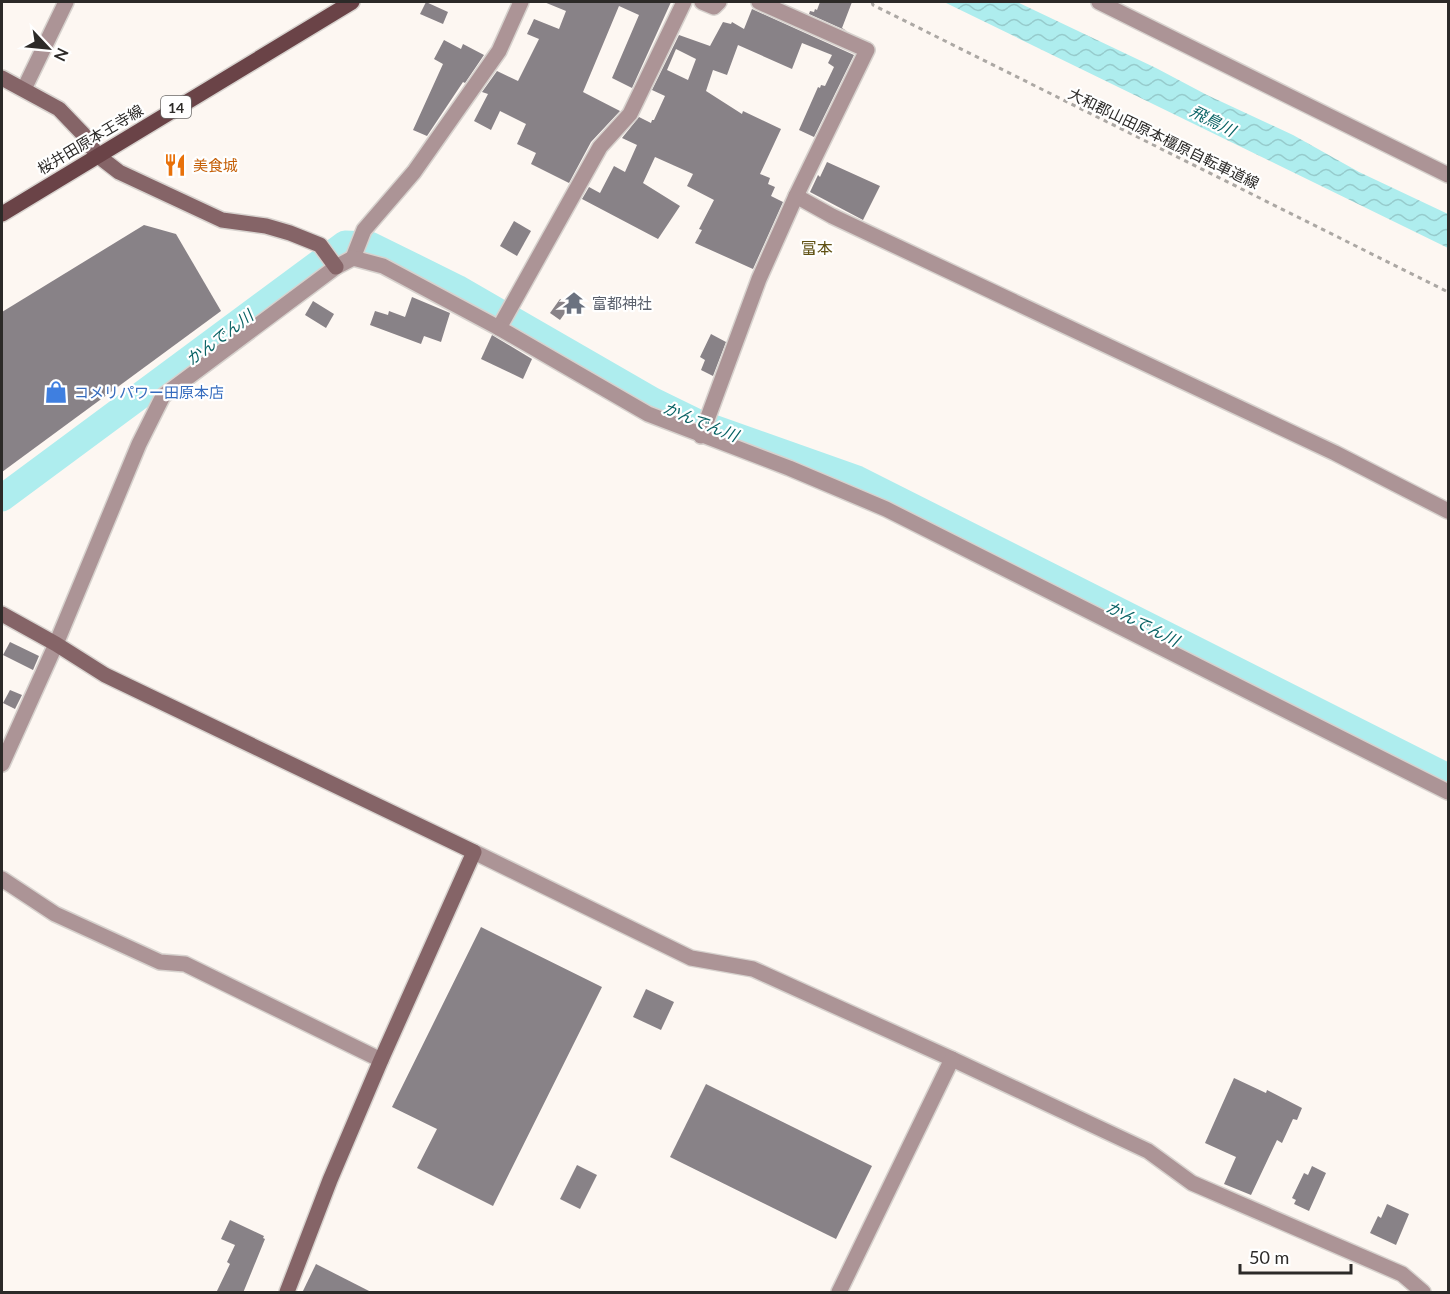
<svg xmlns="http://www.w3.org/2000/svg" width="1450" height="1294" viewBox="0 0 1450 1294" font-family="Lato,'Noto Sans JP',sans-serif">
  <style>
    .water { fill: url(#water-waves) }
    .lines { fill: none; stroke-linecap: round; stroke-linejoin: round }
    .river { stroke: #aeedee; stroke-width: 27 }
    .building { fill: #888287; fill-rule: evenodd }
    .street-casing { stroke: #d7d2ce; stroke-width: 18 }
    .secondary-casing { stroke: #d7d2ce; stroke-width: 18 }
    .primary-casing { stroke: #d7d2ce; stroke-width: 18 }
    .path { stroke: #aca8a4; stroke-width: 3; stroke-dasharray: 4.5 4.5; stroke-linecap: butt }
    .street { stroke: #ac9496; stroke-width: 15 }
    .secondary { stroke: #856467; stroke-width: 15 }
    .primary { stroke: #6a4347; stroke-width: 15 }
    .labels { text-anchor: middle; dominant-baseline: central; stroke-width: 4.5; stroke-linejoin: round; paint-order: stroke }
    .shield { fill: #fff; stroke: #6b6a68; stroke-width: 1.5 }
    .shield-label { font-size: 14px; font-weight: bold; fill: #2c2a28 }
    .street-label { font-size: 15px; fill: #2c2a28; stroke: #fff }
    .food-label { font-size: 15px; fill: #c56008; stroke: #fff; text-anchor: start }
    .worship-label { font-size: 15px; fill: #5b616d; stroke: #fff; text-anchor: start }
    .shop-label { font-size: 15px; fill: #366cbe; stroke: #fff; text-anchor: start }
    .water-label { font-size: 16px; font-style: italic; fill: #086264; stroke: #fff }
    .neighbourhood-label { font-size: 16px; fill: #5f5012; stroke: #fff }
  </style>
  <defs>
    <pattern id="water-waves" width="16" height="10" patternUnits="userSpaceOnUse" patternTransform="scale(1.5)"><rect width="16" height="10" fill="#aeedee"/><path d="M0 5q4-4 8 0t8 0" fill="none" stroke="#96cbcc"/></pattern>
  </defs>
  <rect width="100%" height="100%" fill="#fdf7f2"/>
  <!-- water -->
  <path class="water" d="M 944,2 L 1017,2 L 1156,68 L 1207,95 L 1293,135 L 1359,172 L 1448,214 L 1448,248 Z"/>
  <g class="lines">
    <!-- river -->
    <path class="river" d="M 2,498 L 345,244 L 370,245 L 457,288 L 653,401 L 696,422 L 857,479 L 1448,777"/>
  </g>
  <!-- building -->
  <g class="building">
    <path d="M 426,2 L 448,12 L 443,24 L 420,14 Z"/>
    <path d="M 544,2 L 671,2 L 632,88 L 612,78 L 639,15 L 619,6 L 583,92 L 620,111 L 591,142 L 569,183 L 531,164 L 536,153 L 517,144 L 526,124 L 500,111 L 491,130 L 474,121 L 488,94 L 482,92 L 497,71 L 518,81 L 539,39 L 527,34 L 534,19 L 559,29 L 566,11 Z"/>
    <path d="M 820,2 L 852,2 L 842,28 L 847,31 L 809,14 L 810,11 L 814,12 L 815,9 L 817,10 Z"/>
    <path d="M 752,9 L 854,55 L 814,137 L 799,130 L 818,87 L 820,88 L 821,85 L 825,86 L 834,67 L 828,63 L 832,55 L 802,43 L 792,69 L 738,45 L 727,75 L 713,70 L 706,91 L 742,114 L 743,111 L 781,129 L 760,174 L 770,178 L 768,184 L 775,187 L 771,196 L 783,202 L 753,269 L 695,243 L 702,230 L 699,229 L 714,200 L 687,186 L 693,174 L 655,157 L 643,183 L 680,206 L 658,239 L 582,199 L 589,187 L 600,193 L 614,166 L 625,172 L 637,145 L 622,138 L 639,117 L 651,123 L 652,120 L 654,120 L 665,96 L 652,90 L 679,35 L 710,46 L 723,22 L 731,24 L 732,22 L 744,29 ZM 676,49 L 696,59 L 688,80 L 667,70 Z"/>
    <path d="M 444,40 L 461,49 L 463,44 L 484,55 L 465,83 L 463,82 L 427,136 L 413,130 L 443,64 L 434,59 Z"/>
    <path d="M 827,162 L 880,186 L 863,220 L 810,192 L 818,175 L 820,177 Z"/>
    <path d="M 514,221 L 531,231 L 517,256 L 500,246 Z"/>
    <path d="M 144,225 L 176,234 L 221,311 L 2,472 L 2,312 Z"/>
    <path d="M 412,297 L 450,313 L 441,342 L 424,336 L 421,344 L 370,325 L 375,311 L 388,315 L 389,311 L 405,317 Z"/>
    <path d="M 560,299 L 570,306 L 560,320 L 550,313 Z"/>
    <path d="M 313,301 L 334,314 L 326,328 L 305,315 Z"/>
    <path d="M 711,334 L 726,342 L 713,376 L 701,370 L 705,360 L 700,357 Z"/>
    <path d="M 492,335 L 532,359 L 523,379 L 481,359 Z"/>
    <path d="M 10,642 L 39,656 L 33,670 L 3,655 Z"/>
    <path d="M 10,690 L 22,695 L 15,709 L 3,703 Z"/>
    <path d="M 481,927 L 602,987 L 493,1206 L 417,1168 L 437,1129 L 392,1107 Z"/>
    <path d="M 646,989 L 674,1002 L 661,1030 L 633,1017 Z"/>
    <path d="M 1234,1078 L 1266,1093 L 1267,1090 L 1302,1108 L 1297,1120 L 1293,1119 L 1282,1143 L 1277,1140 L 1251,1195 L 1224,1184 L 1236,1157 L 1205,1143 Z"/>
    <path d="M 706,1084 L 872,1166 L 836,1239 L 670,1157 Z"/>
    <path d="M 577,1165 L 597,1175 L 580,1209 L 560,1199 Z"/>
    <path d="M 1312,1166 L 1326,1173 L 1309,1211 L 1294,1204 L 1296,1200 L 1292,1198 L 1304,1173 L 1308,1175 Z"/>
    <path d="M 1387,1204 L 1409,1214 L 1396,1245 L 1370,1233 L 1378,1216 L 1381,1218 Z"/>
    <path d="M 230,1220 L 264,1236 L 263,1238 L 265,1239 L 243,1293 L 216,1293 L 230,1264 L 227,1262 L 235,1245 L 221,1239 Z"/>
    <path d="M 316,1264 L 373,1293 L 302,1293 Z"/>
  </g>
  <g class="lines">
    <!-- street casing -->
    <g class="street-casing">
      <g id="street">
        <path d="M 702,2 L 714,7 L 719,2"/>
        <path d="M 1099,2 L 1448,175"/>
        <path d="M 24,89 L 66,2"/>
        <path d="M 796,196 L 832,216 L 1335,453 L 1448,511"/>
        <path d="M 353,258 L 364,230 L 414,172 L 499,51 L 521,2"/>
        <path d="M 499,328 L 600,147 L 630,114 L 684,2"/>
        <path d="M 701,436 L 759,279 L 796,196 L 867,50 L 759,2"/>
        <path d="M 2,764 L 56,644 L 139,444 L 163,396 L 336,267 L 353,258 L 383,266 L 499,328 L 648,414 L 789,468 L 886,509 L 1448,792"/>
        <path d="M 474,852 L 691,958 L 753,969 L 952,1059 L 1148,1151 L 1192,1183 L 1402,1274 L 1423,1292"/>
        <path d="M 2,879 L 55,914 L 160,962 L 185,964 L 381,1060"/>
        <path d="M 839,1292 L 952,1059"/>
      </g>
    </g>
    <!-- secondary casing -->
    <g class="secondary-casing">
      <g id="secondary">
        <path d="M 2,78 L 59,109 L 83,134 L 97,155 L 119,172 L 222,220 L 266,226 L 290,233 L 320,245 L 336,267"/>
        <path d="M 2,614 L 56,644 L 105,675 L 474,852 L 381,1060 L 330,1180 L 287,1292"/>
      </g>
    </g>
    <!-- primary casing -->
    <g class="primary-casing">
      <path id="primary" d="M 2,214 L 352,2"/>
    </g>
    <!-- path -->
    <path class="path" d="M 872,2 L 873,5 L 1448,292"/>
    <!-- street -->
    <use href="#street" class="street"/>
    <!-- secondary -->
    <use href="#secondary" class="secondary"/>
    <!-- primary -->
    <use href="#primary" class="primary"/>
  </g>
  <!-- icons -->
  <defs>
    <g id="restaurant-bare" transform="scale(1.8)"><path d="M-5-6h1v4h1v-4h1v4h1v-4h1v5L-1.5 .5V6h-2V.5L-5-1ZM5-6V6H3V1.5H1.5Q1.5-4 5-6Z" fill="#e8710a" stroke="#fff" stroke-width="2.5" paint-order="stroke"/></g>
    <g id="temple-bare" transform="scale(1.8)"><path d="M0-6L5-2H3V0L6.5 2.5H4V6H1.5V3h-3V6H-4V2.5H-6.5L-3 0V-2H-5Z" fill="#6b7280" stroke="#fff" stroke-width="2.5" paint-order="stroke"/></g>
    <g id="shop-bare" transform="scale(1.8)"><path d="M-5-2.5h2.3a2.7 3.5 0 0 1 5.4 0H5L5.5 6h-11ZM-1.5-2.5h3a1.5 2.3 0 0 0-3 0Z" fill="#3f7fe0" stroke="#fff" stroke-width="2.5" paint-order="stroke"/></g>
  </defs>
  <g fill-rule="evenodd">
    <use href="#restaurant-bare" x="175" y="165"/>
    <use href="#temple-bare" x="574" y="303"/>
    <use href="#shop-bare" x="56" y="392"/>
  </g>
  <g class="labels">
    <!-- shield labels -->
    <rect class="shield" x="161" y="96" width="30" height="22" rx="4.5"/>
    <g class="shield-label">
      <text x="176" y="107">14</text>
    </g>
    <!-- street labels -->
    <g class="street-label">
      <text transform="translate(1164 138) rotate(26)">大和郡山田原本橿原自転車道線</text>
      <text transform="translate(90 139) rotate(-31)">桜井田原本王寺線</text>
    </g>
    <!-- food labels -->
    <g class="food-label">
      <text x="193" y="165">美食城</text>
    </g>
    <!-- worship labels -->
    <g class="worship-label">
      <text x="592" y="303">富都神社</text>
    </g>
    <!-- shop labels -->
    <g class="shop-label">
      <text x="74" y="392">コメリパワー田原本店</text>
    </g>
    <!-- water labels -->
    <g class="water-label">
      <text transform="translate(1213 120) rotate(27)">飛鳥川</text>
      <text transform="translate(219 337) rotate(-37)">かんでん川</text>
      <text transform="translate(701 421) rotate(22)">かんでん川</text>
      <text transform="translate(1143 623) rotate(27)">かんでん川</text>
    </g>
    <!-- neighbourhood labels -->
    <g class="neighbourhood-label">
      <text x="817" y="247">富本</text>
    </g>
  </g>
  <!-- border -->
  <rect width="1450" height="1294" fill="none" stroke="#2c2a28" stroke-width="6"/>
  <!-- north arrow -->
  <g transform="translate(48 48) rotate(116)" stroke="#ffffff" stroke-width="4.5" paint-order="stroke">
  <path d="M0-4.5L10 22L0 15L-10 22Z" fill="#2c2a28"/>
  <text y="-9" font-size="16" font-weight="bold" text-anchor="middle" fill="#2c2a28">N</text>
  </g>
  <!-- scale -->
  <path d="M1240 1264v9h111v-9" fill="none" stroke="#2c2a28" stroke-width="3"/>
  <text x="1249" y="1264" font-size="18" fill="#2c2a28" stroke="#ffffff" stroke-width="4.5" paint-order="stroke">50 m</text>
</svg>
